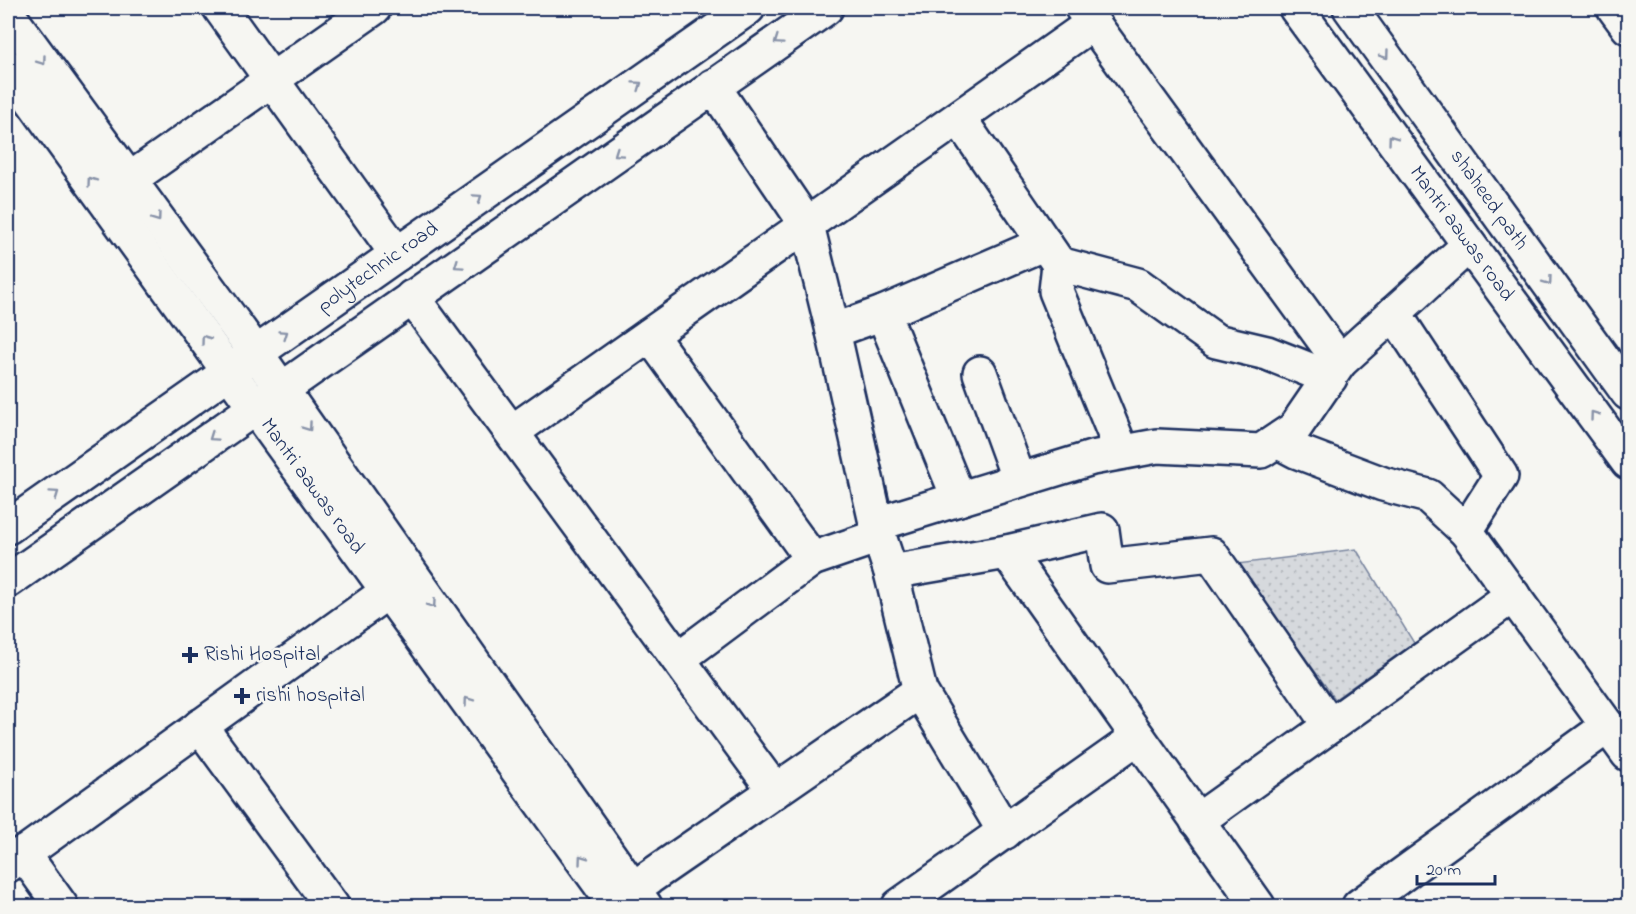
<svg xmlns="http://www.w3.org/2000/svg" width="1636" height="914" viewBox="0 0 1636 914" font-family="'Indie Flower',sans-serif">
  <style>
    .grass { fill: url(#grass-dots); stroke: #78849e; stroke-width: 1.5 }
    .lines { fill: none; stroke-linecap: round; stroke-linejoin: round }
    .minor-casing { stroke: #1b2f5e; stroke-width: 38 }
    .minor { stroke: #f6f6f2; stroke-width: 33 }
    .oneway { stroke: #8892a8 }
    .poi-dot { fill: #1b2f5e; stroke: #f6f6f2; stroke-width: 2 }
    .labels { text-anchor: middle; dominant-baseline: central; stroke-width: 5; stroke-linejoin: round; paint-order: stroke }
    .street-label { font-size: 21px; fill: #1b2f5e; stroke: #f6f6f2 }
    .poi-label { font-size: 21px; fill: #1b2f5e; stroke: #f6f6f2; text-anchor: start }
  </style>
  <defs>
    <pattern id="grass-dots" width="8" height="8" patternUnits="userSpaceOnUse" patternTransform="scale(1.5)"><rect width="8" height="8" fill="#d6d9dd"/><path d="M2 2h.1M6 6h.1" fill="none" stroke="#b7bbc0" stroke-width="1.8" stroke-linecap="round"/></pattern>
  </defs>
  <rect width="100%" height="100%" fill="#f6f6f2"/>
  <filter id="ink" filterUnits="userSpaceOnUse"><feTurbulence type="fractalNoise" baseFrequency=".0167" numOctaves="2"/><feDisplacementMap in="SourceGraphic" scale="12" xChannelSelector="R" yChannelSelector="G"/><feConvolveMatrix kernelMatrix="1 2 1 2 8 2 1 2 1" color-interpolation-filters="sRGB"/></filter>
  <g filter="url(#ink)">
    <!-- grass -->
    <path class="grass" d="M 1356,549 L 1414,643 L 1335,699 L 1237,564 Z"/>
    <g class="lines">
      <!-- minor casing -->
      <g class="minor-casing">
        <g id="minor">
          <path d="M 220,8 L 397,254"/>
          <path d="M 1082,8 L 1340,362"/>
          <path id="s1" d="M 1296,8 L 1628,462"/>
          <path id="s2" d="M 1350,8 L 1628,393"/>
          <path d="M 1614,8 L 1628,27"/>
          <path d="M 8,14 L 256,353 L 645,906"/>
          <path id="s3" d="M 8,67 L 616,906"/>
          <path d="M 713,86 L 807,225 L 833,331 L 879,536 L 891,572 L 920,691 L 1005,832"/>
          <path d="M 959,118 L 1059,264 L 1056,291 L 1122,452"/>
          <path d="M 129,180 L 374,8"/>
          <path d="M 1059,264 L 1138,285 L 1216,341 L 1267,353 L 1330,378"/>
          <path d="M 412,297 L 775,791"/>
          <path d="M 883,313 L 959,499"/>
          <path d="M 1394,313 L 1501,476 L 1466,531 L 1628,754"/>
          <path d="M 833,331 L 883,313 L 1045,243"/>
          <path d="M 650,335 L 812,559"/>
          <path d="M 980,373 L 1019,480"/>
          <path d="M 512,432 L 1093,23"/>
          <path d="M 1277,441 L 1296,451 L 1383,484 L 1428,496 L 1466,531"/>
          <path d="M 877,524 L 1092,458 L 1157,446 L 1261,451 L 1294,429 L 1340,362 L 1469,245"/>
          <path id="s4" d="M 8,527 L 748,8"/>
          <path d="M 1007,552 L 1258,906"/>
          <path d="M 891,572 L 1007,552 L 1102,530 L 1107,566 L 1211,554 L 1330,726"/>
          <path d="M 8,581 L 826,8"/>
          <path d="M 678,659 L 812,559 L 879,536"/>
          <path d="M 200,726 L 332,906"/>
          <path d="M 1197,821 L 1513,595"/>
          <path d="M 23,853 L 61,906"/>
          <path d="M 8,865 L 405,579"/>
          <path d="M 615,901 L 920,691"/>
          <path d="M 899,906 L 1138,737"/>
          <path d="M 1359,906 L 1608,726"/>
        </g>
      </g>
      <!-- minor -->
      <use href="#minor" class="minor"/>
    </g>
    <!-- one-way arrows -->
    <defs><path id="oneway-chevron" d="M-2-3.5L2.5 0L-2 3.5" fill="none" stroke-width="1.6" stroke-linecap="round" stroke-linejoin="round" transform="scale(1.5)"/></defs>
    <g class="oneway">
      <use href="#oneway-chevron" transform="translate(778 41) rotate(145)"/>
      <use href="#oneway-chevron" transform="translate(1385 55) rotate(54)"/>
      <use href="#oneway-chevron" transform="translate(42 61) rotate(54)"/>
      <use href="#oneway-chevron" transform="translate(638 85) rotate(-35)"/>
      <use href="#oneway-chevron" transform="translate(1392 139) rotate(-126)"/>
      <use href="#oneway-chevron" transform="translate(618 153) rotate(145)"/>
      <use href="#oneway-chevron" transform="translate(91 181) rotate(-126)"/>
      <use href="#oneway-chevron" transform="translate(478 198) rotate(-35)"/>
      <use href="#oneway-chevron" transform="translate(157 218) rotate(54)"/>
      <use href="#oneway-chevron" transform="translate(458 265) rotate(145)"/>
      <use href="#oneway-chevron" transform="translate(1548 281) rotate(54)"/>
      <use href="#oneway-chevron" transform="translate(284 334) rotate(-35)"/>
      <use href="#oneway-chevron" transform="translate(205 339) rotate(-126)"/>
      <use href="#oneway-chevron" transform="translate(1594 415) rotate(-126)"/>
      <use href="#oneway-chevron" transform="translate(308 427) rotate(55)"/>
      <use href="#oneway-chevron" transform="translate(213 437) rotate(145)"/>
      <use href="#oneway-chevron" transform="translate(55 494) rotate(-35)"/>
      <use href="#oneway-chevron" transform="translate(432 604) rotate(55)"/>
      <use href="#oneway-chevron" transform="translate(468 701) rotate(-126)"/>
      <use href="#oneway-chevron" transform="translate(582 859) rotate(-126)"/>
    </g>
  </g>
  <!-- markers -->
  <g class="poi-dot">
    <path d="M187 646h6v6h6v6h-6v6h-6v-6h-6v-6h6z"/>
    <path d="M239 687h6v6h6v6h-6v6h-6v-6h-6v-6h6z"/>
  </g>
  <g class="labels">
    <!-- street labels -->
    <g class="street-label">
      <text stroke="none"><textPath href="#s2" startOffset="237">shaheed path</textPath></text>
      <text stroke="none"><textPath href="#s1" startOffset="280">Mantri aawas road</textPath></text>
      <text stroke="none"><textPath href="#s4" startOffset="452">polytechnic road</textPath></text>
      <text stroke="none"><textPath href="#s3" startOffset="518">Mantri aawas road</textPath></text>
    </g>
    <!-- poi labels -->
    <g class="poi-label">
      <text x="204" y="655">Rishi Hospital</text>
      <text x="256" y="696">rishi hospital</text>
    </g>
  </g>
  <!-- margin -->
  <rect width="1636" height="914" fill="none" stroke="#f6f6f2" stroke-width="30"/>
  <rect x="15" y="15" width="1606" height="884" fill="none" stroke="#1b2f5e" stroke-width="2" filter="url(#ink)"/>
  <!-- scale -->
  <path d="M1417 875v9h78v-9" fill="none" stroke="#1b2f5e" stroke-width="3"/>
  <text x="1426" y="875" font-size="18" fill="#1b2f5e" stroke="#f6f6f2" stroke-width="4.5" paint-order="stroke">20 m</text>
</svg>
